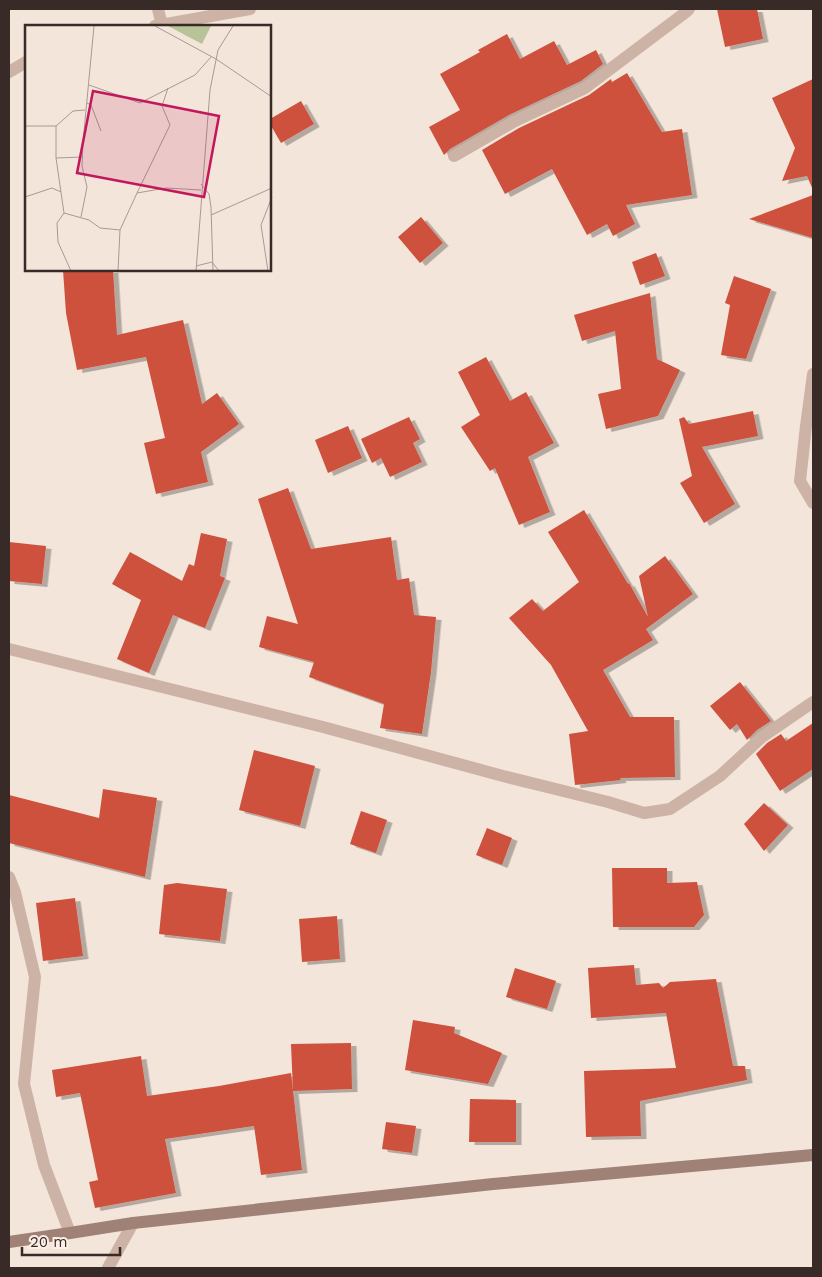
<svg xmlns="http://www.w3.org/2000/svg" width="822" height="1277" viewBox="0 0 822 1277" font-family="'Work Sans',sans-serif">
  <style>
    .building { fill: #ce513d; filter: url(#shadow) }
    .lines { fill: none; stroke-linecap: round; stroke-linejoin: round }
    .street { stroke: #ccb3a5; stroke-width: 12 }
    .secondary { stroke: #a08176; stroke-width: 12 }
    .inset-road { fill: none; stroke: #a89a92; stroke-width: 1 }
    .view { fill: #c2185b; fill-opacity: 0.15; stroke: #c2185b; stroke-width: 2.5 }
    .inset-edge { fill: none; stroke: #372a27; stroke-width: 2.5 }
  </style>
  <defs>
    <filter id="shadow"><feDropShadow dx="5.5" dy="3" stdDeviation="0" flood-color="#0004"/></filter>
  </defs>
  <rect width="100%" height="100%" fill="#f3e5da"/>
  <!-- building -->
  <g class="building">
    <path d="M 717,9 L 757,9 L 763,39 L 725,47 Z"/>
    <path d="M 507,34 L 520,59 L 554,41 L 567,65 L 596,50 L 603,64 L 581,81 L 511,114 L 450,149 L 444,155 L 429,127 L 460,110 L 440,74 L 480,52 L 478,50 Z"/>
    <path d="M 627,73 L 662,132 L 682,129 L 692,195 L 626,205 L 635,224 L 613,236 L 607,224 L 587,235 L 552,169 L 505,194 L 482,150 L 519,128 L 589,95 L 611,79 L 612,82 Z"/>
    <path d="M 813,79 L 813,190 L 807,176 L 782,181 L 795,148 L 772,98 Z"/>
    <path d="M 301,101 L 314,124 L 281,143 L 270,124 L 270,119 Z"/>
    <path d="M 813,195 L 813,238 L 749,219 Z"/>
    <path d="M 421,217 L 443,243 L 420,263 L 398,237 Z"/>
    <path d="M 656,253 L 665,276 L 640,285 L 632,262 Z"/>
    <path d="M 63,270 L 113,270 L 117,335 L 183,320 L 202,404 L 217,393 L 239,424 L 201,452 L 208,482 L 156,494 L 144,443 L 165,438 L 146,357 L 77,370 L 66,313 Z"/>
    <path d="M 734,276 L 771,289 L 746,359 L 721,355 L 730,305 L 725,303 Z"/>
    <path d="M 650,293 L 657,359 L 680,370 L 658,416 L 606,429 L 598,394 L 621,389 L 615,331 L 582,341 L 574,315 Z"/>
    <path d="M 486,357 L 510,401 L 526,392 L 554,443 L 528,457 L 550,512 L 519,525 L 495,468 L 490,471 L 461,427 L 480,415 L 458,372 Z"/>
    <path d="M 753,411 L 758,436 L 702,447 L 735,504 L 704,523 L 680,483 L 692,476 L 679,419 L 684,417 L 689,424 Z"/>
    <path d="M 409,417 L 420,439 L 413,443 L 422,462 L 390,477 L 381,458 L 372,463 L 361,439 Z"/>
    <path d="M 348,426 L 362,458 L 328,473 L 315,440 Z"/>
    <path d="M 288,488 L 311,549 L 391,537 L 397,580 L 409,578 L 414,615 L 436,617 L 431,672 L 422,734 L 380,728 L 384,704 L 309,677 L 314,662 L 259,647 L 267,616 L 298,624 L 258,499 Z"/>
    <path d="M 584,510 L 628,584 L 629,583 L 648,617 L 639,576 L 665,556 L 693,594 L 646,629 L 653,640 L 603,670 L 630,717 L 674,717 L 675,777 L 620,778 L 621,780 L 575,785 L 569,734 L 588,731 L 551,665 L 509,618 L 532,599 L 543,611 L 579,582 L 548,532 Z"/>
    <path d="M 201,533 L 227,539 L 220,576 L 225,578 L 205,628 L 173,615 L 149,673 L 117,659 L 141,600 L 112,584 L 130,552 L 182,581 L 189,564 L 194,566 Z"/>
    <path d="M 9,542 L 46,546 L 42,584 L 9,581 Z"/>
    <path d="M 740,682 L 771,721 L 757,730 L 747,740 L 737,724 L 730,730 L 710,706 Z"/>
    <path d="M 813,723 L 813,769 L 780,791 L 756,754 L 767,743 L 781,734 L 786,741 Z"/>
    <path d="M 254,750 L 315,766 L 300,826 L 239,810 Z"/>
    <path d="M 103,789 L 157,798 L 145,877 L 9,843 L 9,795 L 99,818 Z"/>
    <path d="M 764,803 L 788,825 L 764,851 L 744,824 Z"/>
    <path d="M 361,811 L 387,820 L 376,853 L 350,844 Z"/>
    <path d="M 487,828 L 512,838 L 502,865 L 476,855 Z"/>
    <path d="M 612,868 L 667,868 L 667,883 L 697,882 L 704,915 L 694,927 L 613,927 Z"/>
    <path d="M 177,883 L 227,889 L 220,941 L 159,934 L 164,885 Z"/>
    <path d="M 75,898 L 83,956 L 43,961 L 36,903 Z"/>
    <path d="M 337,916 L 340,959 L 302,962 L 299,919 Z"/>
    <path d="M 634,965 L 636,985 L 659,983 L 663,988 L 670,982 L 716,979 L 733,1066 L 745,1066 L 747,1080 L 640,1101 L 641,1136 L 586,1137 L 584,1071 L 676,1068 L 666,1013 L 591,1018 L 588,968 Z"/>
    <path d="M 515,968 L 556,981 L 547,1009 L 506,997 Z"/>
    <path d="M 413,1020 L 455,1027 L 454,1033 L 502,1053 L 488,1084 L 405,1070 Z"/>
    <path d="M 351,1043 L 352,1089 L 293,1091 L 291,1044 Z"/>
    <path d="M 141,1056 L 147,1096 L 219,1086 L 291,1073 L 302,1170 L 261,1175 L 254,1126 L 165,1139 L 176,1193 L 95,1208 L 89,1182 L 98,1180 L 80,1093 L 56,1097 L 52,1070 Z"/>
    <path d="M 470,1099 L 516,1100 L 516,1142 L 469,1142 Z"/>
    <path d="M 386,1122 L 416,1126 L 412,1153 L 382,1149 Z"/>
  </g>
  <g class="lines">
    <!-- street -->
    <g class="street">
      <path d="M 158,9 L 162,25"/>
      <path d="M 155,26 L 250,9"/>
      <path d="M 9,72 L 26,62"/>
      <path d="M 454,156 L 515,121 L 585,88 L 686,12 L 689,9"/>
      <path d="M 813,374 L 806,426 L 800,481 L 813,503"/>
      <path d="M 9,649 L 323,727 L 503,776 L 608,802 L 644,813 L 670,809 L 720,776 L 762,737 L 813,702"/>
      <path d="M 9,877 L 15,892 L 35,977 L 24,1084 L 44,1165 L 70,1233"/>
      <path d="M 108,1268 L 133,1223"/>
    </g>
    <!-- secondary -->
    <path class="secondary" d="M 9,1242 L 70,1233 L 133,1223 L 493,1184 L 813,1155"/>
  </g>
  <!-- overview -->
  <g transform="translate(25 25)">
    <rect width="246" height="246" fill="#f3e5da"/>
    <path d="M 143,1 L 186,1 L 177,19 Z" fill="#b9c399"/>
    <path class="inset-road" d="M 130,1 L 191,34 L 247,72M 64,60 L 115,78 L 170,50 L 186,32M 62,78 L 66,80 L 76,106M 0,101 L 31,101 L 48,86 L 60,85M 31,101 L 31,133M 176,159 L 184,169 L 186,182 L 188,246M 112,168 L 145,100 L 137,81 L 143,63M 0,172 L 27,163 L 36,167M 39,188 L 64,195 L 75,203 L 95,205 L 93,246M 186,190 L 247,163M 56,192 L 62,162 L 57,141 L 58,117 L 69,1M 95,205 L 112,168 L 141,163 L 176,165M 171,241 L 187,237 L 194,246M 46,246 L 33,217 L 32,198 L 39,188 L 31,133 L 58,132M 171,246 L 185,65 L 193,25 L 208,1M 243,246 L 236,200 L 247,172"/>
    <path class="view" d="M 68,66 L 194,91 L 179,172 L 52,148 Z"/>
    <rect width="246" height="246" class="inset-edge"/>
  </g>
  <!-- border -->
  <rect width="822" height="1277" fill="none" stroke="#372a27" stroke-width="20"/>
  <!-- scale -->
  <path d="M22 1247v8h98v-8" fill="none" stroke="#372a27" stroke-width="2.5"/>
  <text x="30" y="1247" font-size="15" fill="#372a27" stroke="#fbefe6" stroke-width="4" paint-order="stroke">20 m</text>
</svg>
